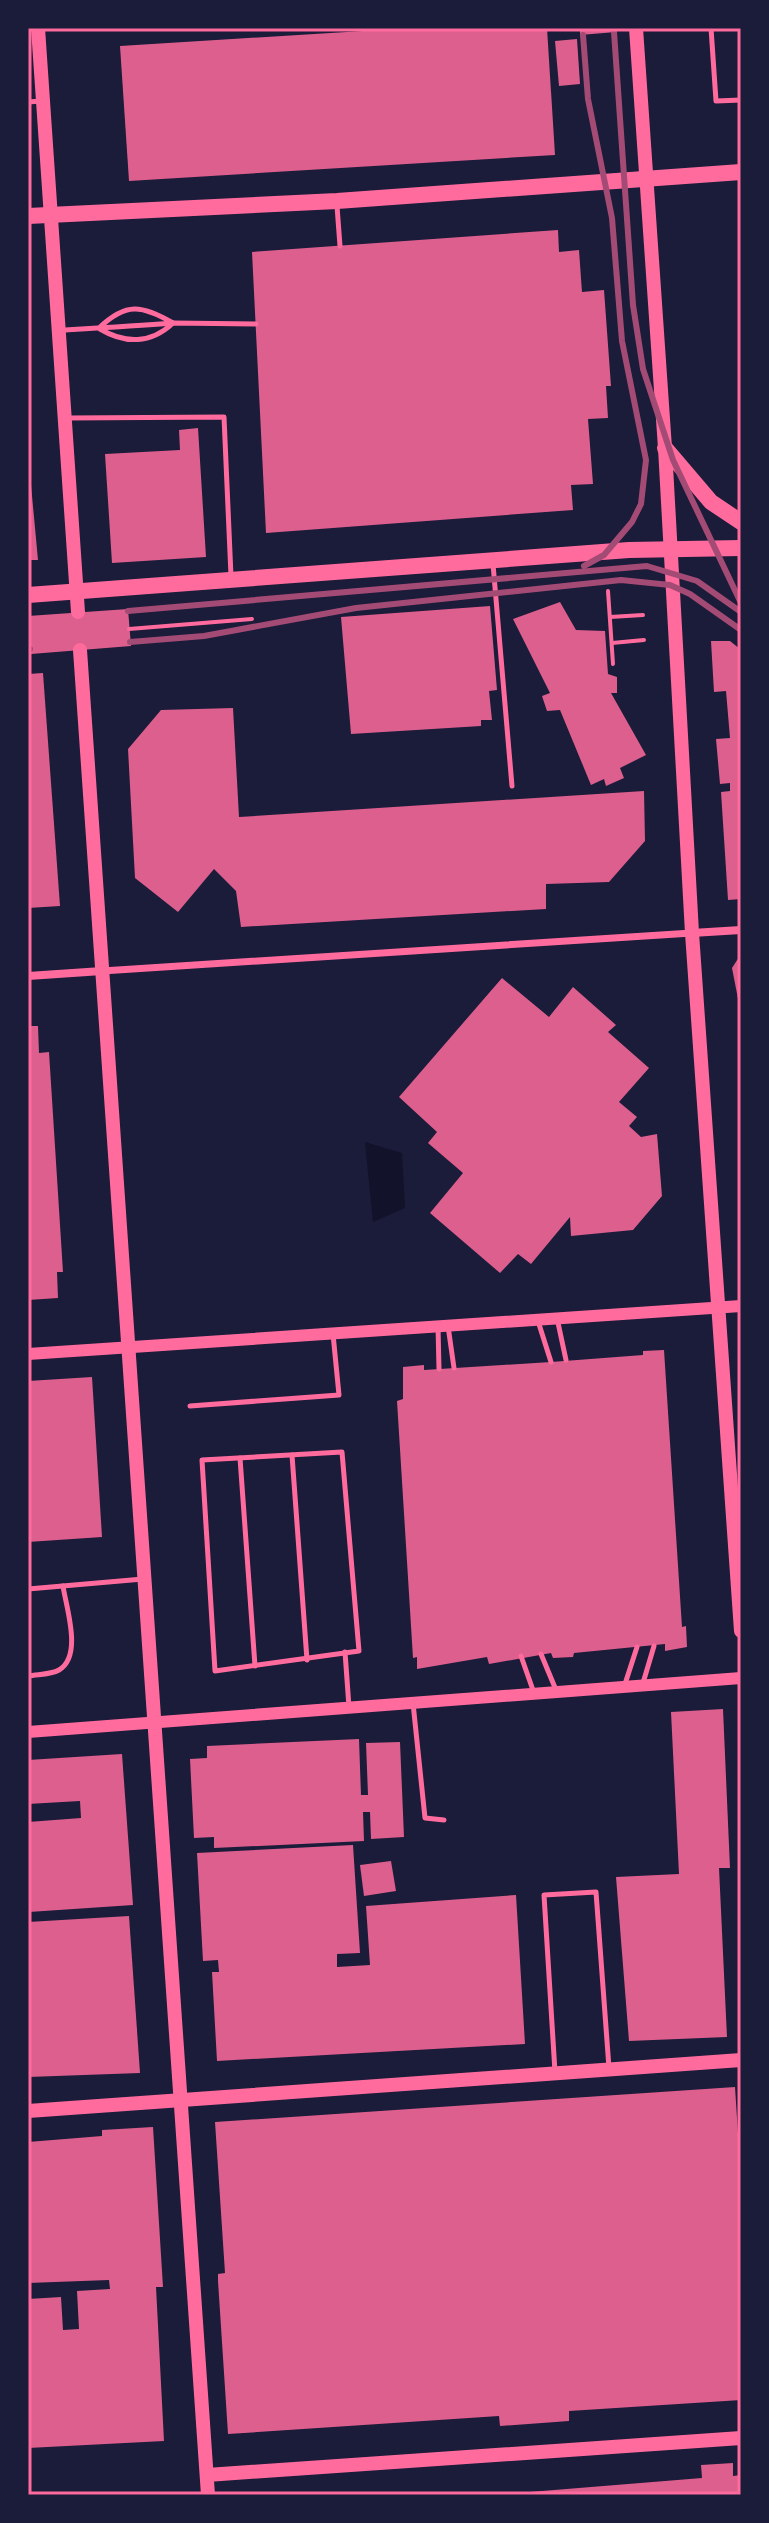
<svg xmlns="http://www.w3.org/2000/svg" width="769" height="2523" viewBox="0 0 769 2523" font-family="'Source Sans 3',sans-serif">
  <style>
    .water { fill: #12122b }
    .building { fill: #dd5f8e }
    .lines { fill: none; stroke-linecap: round; stroke-linejoin: round }
    .path { stroke: #ff6b9d; stroke-width: 4 }
    .service { stroke: #ff6b9d; stroke-width: 5 }
    .pedestrian { stroke: #ff6b9d; stroke-width: 7 }
    .minor { stroke: #ff6b9d; stroke-width: 8 }
    .tertiary { stroke: #ff6b9d; stroke-width: 12 }
    .secondary { stroke: #ff6b9d; stroke-width: 14 }
    .primary { stroke: #ff6b9d; stroke-width: 16 }
    .rail { stroke: #a44b75; stroke-width: 6 }
    .neatline { fill: none; stroke: #ff6b9d; stroke-width: 3 }
  </style>
  <rect width="100%" height="100%" fill="#1b1b3a"/>
  <!-- water -->
  <path class="water" d="M 365,1142 L 402,1153 L 405,1208 L 373,1222 Z"/>
  <!-- building -->
  <g class="building">
    <path d="M 411,28 L 547,28 L 555,155 L 129,181 L 120,46 Z"/>
    <path d="M 580,28 L 616,28 L 616,32 L 580,35 Z"/>
    <path d="M 577,39 L 580,84 L 559,86 L 555,41 Z"/>
    <path d="M 558,230 L 559,252 L 579,250 L 582,292 L 604,290 L 611,386 L 606,386 L 608,418 L 588,419 L 593,484 L 571,485 L 573,510 L 266,533 L 252,252 Z"/>
    <path d="M 198,428 L 206,557 L 112,563 L 105,454 L 180,450 L 179,430 Z"/>
    <path d="M 28,453 L 38,560 L 28,560 Z"/>
    <path d="M 560,602 L 576,630 L 605,631 L 608,674 L 617,677 L 617,693 L 611,693 L 646,755 L 620,768 L 624,778 L 606,786 L 604,779 L 591,785 L 560,710 L 547,711 L 542,696 L 550,693 L 513,619 Z"/>
    <path d="M 490,606 L 497,690 L 489,691 L 492,720 L 481,720 L 481,726 L 351,734 L 341,617 Z"/>
    <path d="M 128,609 L 131,646 L 31,654 L 28,616 Z"/>
    <path d="M 711,641 L 730,641 L 740,649 L 741,899 L 728,900 L 721,792 L 730,791 L 730,783 L 720,784 L 716,739 L 730,738 L 726,691 L 714,692 Z"/>
    <path d="M 43,673 L 60,906 L 28,908 L 28,674 Z"/>
    <path d="M 233,708 L 239,817 L 644,791 L 645,841 L 609,882 L 546,884 L 546,909 L 241,927 L 236,891 L 214,869 L 178,912 L 135,878 L 128,749 L 161,710 Z"/>
    <path d="M 741,954 L 741,1009 L 740,1009 L 732,968 Z"/>
    <path d="M 502,978 L 549,1017 L 573,987 L 616,1025 L 608,1032 L 649,1068 L 619,1102 L 637,1117 L 629,1126 L 641,1137 L 657,1134 L 662,1196 L 633,1230 L 571,1236 L 570,1217 L 531,1264 L 518,1254 L 500,1273 L 430,1213 L 463,1173 L 428,1143 L 437,1132 L 399,1097 Z"/>
    <path d="M 28,1026 L 38,1026 L 39,1053 L 49,1052 L 63,1272 L 57,1272 L 58,1298 L 28,1300 Z"/>
    <path d="M 664,1350 L 682,1627 L 686,1626 L 687,1647 L 665,1651 L 665,1644 L 574,1653 L 573,1657 L 553,1658 L 551,1653 L 489,1664 L 487,1657 L 417,1669 L 417,1657 L 413,1658 L 397,1401 L 403,1399 L 403,1367 L 424,1365 L 424,1370 L 551,1362 L 643,1355 L 643,1351 Z"/>
    <path d="M 92,1377 L 102,1537 L 28,1542 L 28,1381 Z"/>
    <path d="M 723,1709 L 730,1868 L 719,1868 L 727,2037 L 629,2041 L 616,1877 L 679,1874 L 671,1712 Z"/>
    <path d="M 359,1739 L 361,1795 L 368,1795 L 366,1743 L 400,1742 L 404,1837 L 371,1839 L 370,1812 L 363,1812 L 364,1841 L 214,1848 L 214,1837 L 194,1838 L 190,1759 L 207,1758 L 207,1746 Z"/>
    <path d="M 122,1754 L 133,1905 L 29,1912 L 28,1822 L 81,1818 L 80,1801 L 28,1804 L 28,1760 Z"/>
    <path d="M 353,1845 L 360,1953 L 337,1954 L 337,1967 L 370,1965 L 366,1906 L 516,1895 L 525,2044 L 217,2061 L 212,1972 L 219,1972 L 218,1960 L 203,1961 L 197,1853 Z"/>
    <path d="M 391,1861 L 396,1891 L 364,1896 L 360,1865 Z"/>
    <path d="M 129,1916 L 140,2073 L 28,2077 L 28,1922 Z"/>
    <path d="M 735,2087 L 741,2180 L 741,2400 L 569,2411 L 569,2421 L 500,2426 L 499,2416 L 228,2434 L 218,2281 L 218,2274 L 225,2273 L 215,2122 Z"/>
    <path d="M 153,2127 L 163,2287 L 156,2287 L 164,2441 L 28,2448 L 28,2299 L 61,2297 L 63,2330 L 79,2329 L 77,2291 L 110,2289 L 109,2280 L 28,2283 L 28,2142 L 102,2136 L 102,2130 Z"/>
    <path d="M 733,2463 L 733,2476 L 741,2475 L 741,2495 L 491,2495 L 702,2478 L 701,2465 Z"/>
  </g>
  <g class="lines">
    <!-- path -->
    <g class="path">
      <path d="M 608,591 L 613,664"/>
      <path d="M 610,617 L 643,615"/>
      <path d="M 129,629 L 252,619"/>
      <path d="M 28,638 L 29,638"/>
      <path d="M 612,643 L 644,640"/>
    </g>
    <!-- service -->
    <g class="service">
      <path d="M 711,28 L 716,101 L 741,100"/>
      <path d="M 28,102 L 41,101"/>
      <path d="M 337,206 L 340,246"/>
      <path d="M 100,329 C 125,344 151,344 173,323 L 256,324"/>
      <path d="M 63,330 C 99,328 136,326 173,323 C 142,305 126,302 99,328"/>
      <path d="M 68,418 L 224,417 L 231,576"/>
      <path d="M 493,564 L 512,786"/>
      <path d="M 557,1318 L 566,1360"/>
      <path d="M 538,1321 L 551,1362"/>
      <path d="M 438,1326 L 439,1369"/>
      <path d="M 448,1326 L 454,1368"/>
      <path d="M 190,1406 L 339,1395 L 333,1334"/>
      <path d="M 342,1452 L 359,1651 L 215,1671 L 202,1460 Z"/>
      <path d="M 292,1455 L 307,1660"/>
      <path d="M 240,1458 L 255,1666"/>
      <path d="M 28,1589 L 143,1579"/>
      <path d="M 345,1652 L 349,1707"/>
      <path d="M 541,1654 L 556,1690"/>
      <path d="M 521,1656 L 534,1693"/>
      <path d="M 28,1676 C 38,1674 50,1675 59,1670 C 83,1656 66,1607 63,1586"/>
      <path d="M 643,1683 L 654,1646"/>
      <path d="M 625,1684 L 637,1647"/>
      <path d="M 413,1703 L 425,1818 L 444,1820"/>
      <path d="M 555,2072 L 544,1895 L 596,1892 L 609,2068"/>
    </g>
    <!-- pedestrian -->
    <path class="pedestrian" d="M 102,971 L 692,933"/>
    <!-- minor -->
    <g class="minor">
      <path d="M 692,933 L 741,930"/>
      <path d="M 28,976 L 102,971"/>
    </g>
    <!-- tertiary -->
    <g class="tertiary">
      <path d="M 28,1354 L 741,1306"/>
      <path d="M 28,1732 L 741,1678"/>
    </g>
    <!-- secondary -->
    <g class="secondary">
      <path d="M 38,28 L 78,612"/>
      <path d="M 636,28 L 665,448 L 692,933 L 741,1631"/>
      <path d="M 80,650 L 208,2495"/>
      <path d="M 28,2111 L 741,2060"/>
      <path d="M 207,2475 L 741,2438"/>
    </g>
    <!-- primary -->
    <g class="primary">
      <path d="M 28,216 L 337,201 L 741,172"/>
      <path d="M 665,448 L 711,502 L 741,522"/>
      <path d="M 28,595 L 629,550 L 741,548"/>
    </g>
    <!-- rail -->
    <g class="rail">
      <path d="M 614,32 L 633,305 L 643,369 L 673,460 L 741,603"/>
      <path d="M 583,35 L 588,99 L 612,218 L 622,341 L 646,460 L 641,504 L 632,522 L 604,555 L 584,566"/>
      <path d="M 128,611 L 647,566 L 697,581 L 741,612"/>
      <path d="M 130,642 L 204,636 L 356,608 L 621,580 L 670,585 L 690,594 L 741,630"/>
      <path d="M 28,649 L 30,649"/>
    </g>
  </g>
  <!-- border -->
  <rect width="769" height="2523" fill="none" stroke="#1b1b3a" stroke-width="60"/>
  <rect x="30" y="30" width="709" height="2463" class="neatline"/>
</svg>
